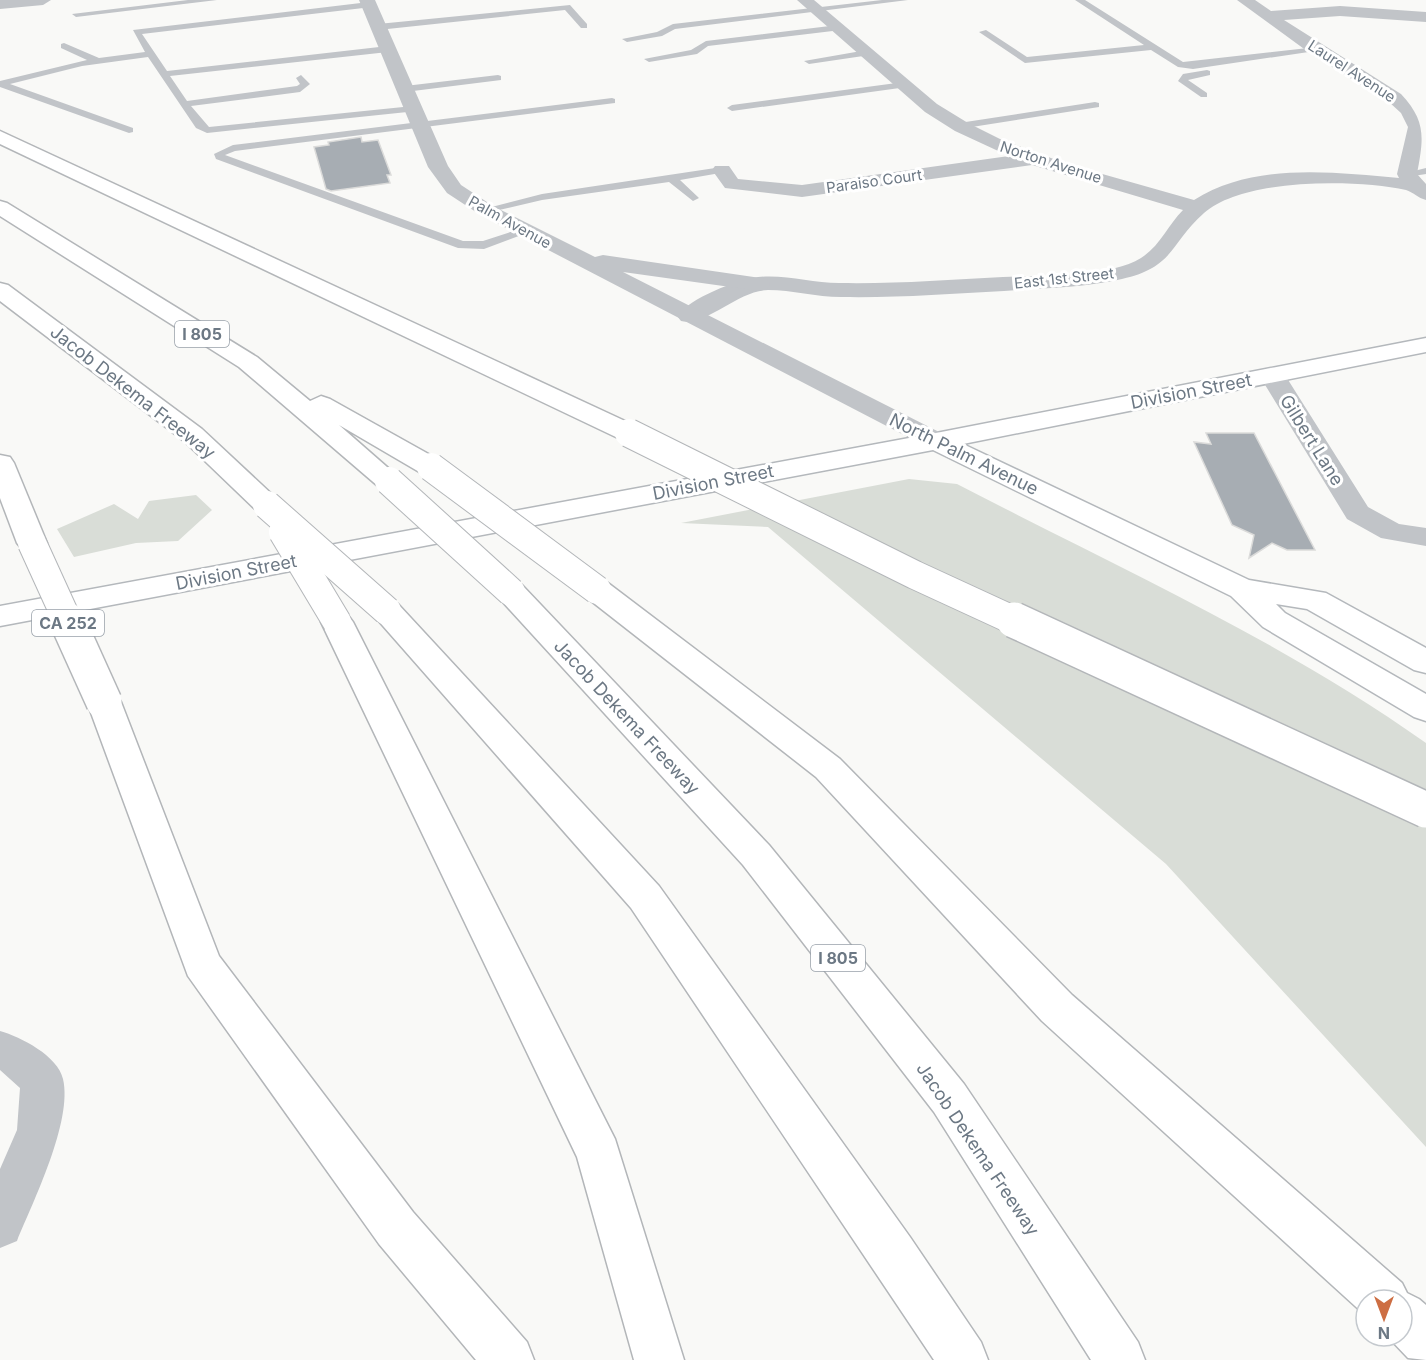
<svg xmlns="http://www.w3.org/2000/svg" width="1426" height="1360" viewBox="0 0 1426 1360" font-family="Inter,sans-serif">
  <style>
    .green { fill: #d9ddd7 }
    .building { fill: #a7adb3; stroke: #dbdbda; stroke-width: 1.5 }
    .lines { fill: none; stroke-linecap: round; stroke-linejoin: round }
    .secondary-casing { stroke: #b4b8bc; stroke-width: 3 }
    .motorway-casing { stroke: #b3b6b9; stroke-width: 3 }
    .service { fill: #c1c4c8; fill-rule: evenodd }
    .minor { fill: #c1c4c8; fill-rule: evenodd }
    .tertiary { fill: #c1c4c8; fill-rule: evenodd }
    .secondary { fill: #fff; fill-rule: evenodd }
    .motorway { fill: #fff; fill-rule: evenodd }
    .motorway-bridge-far1-casing { stroke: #b3b6b9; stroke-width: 30; stroke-linecap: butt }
    .motorway-bridge-casing { stroke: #b3b6b9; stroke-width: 38; stroke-linecap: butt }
    .motorway-bridge-far1 { stroke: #fff; stroke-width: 28 }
    .motorway-bridge { stroke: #fff; stroke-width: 35 }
    .labels { text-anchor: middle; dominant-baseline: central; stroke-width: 6; stroke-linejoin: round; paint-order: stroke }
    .far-street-label { font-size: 15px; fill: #6c7884; stroke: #fff }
    .shield { fill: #fff; stroke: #98a0a9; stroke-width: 1.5 }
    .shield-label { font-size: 16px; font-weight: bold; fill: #6c7884 }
    .street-label { font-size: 18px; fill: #6c7884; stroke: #fff }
  </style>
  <rect width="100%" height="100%" fill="#f9f9f7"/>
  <!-- green -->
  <g class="green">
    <path d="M 909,479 L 957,484 C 1115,566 1281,640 1426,743 L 1426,1147 L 1166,864 L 768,527 L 681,523 Z"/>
    <path d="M 196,495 L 212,510 L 178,541 L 136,543 L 74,557 L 57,529 L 114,504 L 138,519 L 149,501 Z"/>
  </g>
  <!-- building -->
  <g class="building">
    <path d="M 361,137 L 362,142 L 378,140 L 391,175 L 387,175 L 390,183 L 331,191 L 326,189 L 314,147 L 329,145 L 328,142 Z"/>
    <path d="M 1206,433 L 1254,433 L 1315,550 L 1287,550 L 1272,543 L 1249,558 L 1254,535 L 1232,525 L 1194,442 L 1211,444 Z"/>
  </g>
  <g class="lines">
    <!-- secondary casing -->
    <g class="secondary-casing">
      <path id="secondary" d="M 1426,338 L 1426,352 L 963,444 L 1249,580 L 1326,593 L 1426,648 L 1426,673 L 1414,670 L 1307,609 L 1276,604 L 1285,613 L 1426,694 L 1426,721 L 1414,717 L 1263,627 L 1231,596 L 933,450 L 0,626 L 0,606 L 936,433 Z"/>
    </g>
    <!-- motorway casing -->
    <g class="motorway-casing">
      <g id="motorway">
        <path d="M 0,131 L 638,427 L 642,433 L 638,439 L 629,441 L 620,439 L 0,144 Z"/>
        <path d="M 0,201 L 7,203 L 257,357 L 310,401 L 321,396 L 330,399 L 441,461 L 445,467 L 441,473 L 431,475 L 421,473 L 339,425 L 403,481 L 399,487 L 389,489 L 379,487 L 239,367 L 0,216 Z"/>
        <path d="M 0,283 L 8,285 L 202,429 L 277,499 L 281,505 L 277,511 L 267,514 L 257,511 L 184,441 L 0,301 Z"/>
        <path d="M 0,455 L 10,457 L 14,463 L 47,543 L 42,549 L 32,552 L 22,549 L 17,543 L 0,498 Z"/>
        <path d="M 597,580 L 608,583 L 840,759 L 1072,995 L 1402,1283 L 1407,1293 L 1419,1299 L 1426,1305 L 1426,1360 L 1408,1358 L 1387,1336 L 1402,1336 L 1402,1300 L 1366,1300 L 1366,1316 L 1042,1021 L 816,777 L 586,597 L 582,590 L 586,583 Z"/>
        <path d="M 511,582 L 522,585 L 769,845 L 964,1084 L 1138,1342 L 1145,1360 L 1091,1360 L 934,1112 L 743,865 L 500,599 L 496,592 L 500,585 Z"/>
        <path d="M 387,601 L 398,604 L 659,886 L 910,1237 L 981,1342 L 988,1360 L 934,1360 L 631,908 L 376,618 L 371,611 L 376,604 Z"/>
        <path d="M 337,612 L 348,615 L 353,622 L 615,1139 L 684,1360 L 634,1360 L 577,1157 L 321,622 L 326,615 Z"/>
        <path d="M 104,690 L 116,694 L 121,702 L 219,956 L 413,1212 L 527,1342 L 534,1360 L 476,1360 L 379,1244 L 188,976 L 87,702 L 92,694 Z"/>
      </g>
    </g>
    <!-- service -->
    <g class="service">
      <path d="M 188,0 L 217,0 L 76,17 L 72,14 Z"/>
      <path d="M 882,0 L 908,0 L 675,29 L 662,36 L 627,42 L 622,39 L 657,32 L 673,24 Z"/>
      <path d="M 1075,0 L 1085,0 L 1183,62 L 1317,47 L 1322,50 L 1193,69 L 1178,67 L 1151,50 L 1025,63 L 979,32 L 986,30 L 1027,57 L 1144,45 Z"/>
      <path d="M 369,2 L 372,7 L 142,34 L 167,71 L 388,46 L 393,49 L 388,52 L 170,76 L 187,101 L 297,86 L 300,84 L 296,78 L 301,75 L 310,84 L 300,92 L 191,106 L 209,127 L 413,106 L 418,109 L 417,111 L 207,133 L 196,128 L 148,57 L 82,66 L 10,84 L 133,128 L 133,132 L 129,133 L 0,87 L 0,81 L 87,60 L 61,48 L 61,44 L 64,43 L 99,58 L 145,52 L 133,30 Z"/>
      <path d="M 570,5 L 587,24 L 587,28 L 581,28 L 565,10 L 378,30 L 374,27 L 378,24 Z"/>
      <path d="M 838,25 L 841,26 L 841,30 L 708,46 L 697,54 L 649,62 L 644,59 L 691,50 L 706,41 Z"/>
      <path d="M 867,50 L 872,53 L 870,55 L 809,64 L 804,61 Z"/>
      <path d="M 1207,70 L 1210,71 L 1210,75 L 1188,80 L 1207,93 L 1207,97 L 1201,97 L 1178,81 L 1183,74 Z"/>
      <path d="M 498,75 L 501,76 L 501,80 L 405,92 L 400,89 L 405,86 Z"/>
      <path d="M 904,82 L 907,83 L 907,87 L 732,111 L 727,108 L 732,105 Z"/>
      <path d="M 612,98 L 615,99 L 615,103 L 235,151 L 225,155 L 463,241 L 483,241 L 526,227 L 532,231 L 484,249 L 458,248 L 216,159 L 214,154 L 233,145 Z"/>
      <path d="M 1095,102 L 1099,103 L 1099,107 L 959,129 L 954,126 L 959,123 Z"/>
      <path d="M 722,167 L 726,168 L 726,172 L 680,180 L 699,198 L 693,201 L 669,182 L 542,200 L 486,213 L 480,210 L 542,194 Z"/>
      <path d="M 1426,168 L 1426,174 L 1407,177 L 1402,174 Z"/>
    </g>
    <!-- minor -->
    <g class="minor">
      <path d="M 797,0 L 814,0 L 937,104 L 968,123 L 1000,139 L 1067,164 L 1194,200 C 1254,162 1332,172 1399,178 L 1397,174 L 1408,127 L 1401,113 L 1389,102 L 1311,54 L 1237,0 L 1255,0 L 1271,11 L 1340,6 L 1426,12 L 1426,22 L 1340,16 L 1284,20 L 1401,94 C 1426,121 1424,137 1417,174 L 1426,184 L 1426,200 C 1418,198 1413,192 1406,190 C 1356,179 1243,178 1204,213 C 1169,244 1175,267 1122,279 C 1083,288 1043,288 1004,291 C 950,294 895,298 841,297 C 816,297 792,290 768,290 C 737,291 706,327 681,321 L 677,316 C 690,298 736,280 758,277 C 785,274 812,283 839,283 C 894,284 948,280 1003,277 C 1042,275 1108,278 1141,258 C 1160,246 1168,225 1183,210 L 1032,165 L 802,197 L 725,188 L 712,170 L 715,166 L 729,166 L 738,179 L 802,185 L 1009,156 L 955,131 L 925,112 Z"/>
      <path d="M 1272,367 L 1281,370 L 1285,375 L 1368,507 L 1399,524 L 1426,528 L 1426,546 L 1381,538 L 1347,519 L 1259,375 L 1263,370 Z"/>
      <path d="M 0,1031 C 21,1037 58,1056 63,1079 C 73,1121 33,1202 17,1241 L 0,1248 L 0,1169 L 17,1130 L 20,1088 L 0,1070 Z"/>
    </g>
    <!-- tertiary -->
    <g class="tertiary">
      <path d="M 0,0 L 51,0 L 43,5 L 0,9 Z"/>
      <path d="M 359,0 L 375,0 L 448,166 L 461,185 L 493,206 L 595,257 L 603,255 L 767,279 L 770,284 L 767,289 L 759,291 L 623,272 L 945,435 L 949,441 L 945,447 L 936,449 L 927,447 L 479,214 L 447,193 L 428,167 Z"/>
    </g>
    <!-- secondary -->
    <use href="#secondary" class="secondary"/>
    <!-- motorway -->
    <use href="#motorway" class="motorway"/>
    <!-- motorway-bridge-far1 casing -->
    <g class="motorway-bridge-far1-casing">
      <g id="motorway-bridge-far1">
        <path d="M 629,433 L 915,575 L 1017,622"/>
        <path d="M 431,467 L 597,590"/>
        <path d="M 389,481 L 511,592"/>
        <path d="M 267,505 L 387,611"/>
        <path d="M 283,532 L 337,622"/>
        <path d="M 32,543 L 68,622"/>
      </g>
    </g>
    <!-- motorway-bridge casing -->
    <g class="motorway-bridge-casing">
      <g id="motorway-bridge">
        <path d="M 67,620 L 104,702"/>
        <path d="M 1014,620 L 1426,810"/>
      </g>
    </g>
    <!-- motorway-bridge-far1 -->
    <use href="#motorway-bridge-far1" class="motorway-bridge-far1"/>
    <!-- motorway-bridge -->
    <use href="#motorway-bridge" class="motorway-bridge"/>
  </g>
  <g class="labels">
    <!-- far-street labels -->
    <g class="far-street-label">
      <text transform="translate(1352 71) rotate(33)">Laurel Avenue</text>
      <text transform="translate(1051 162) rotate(18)">Norton Avenue</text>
      <text transform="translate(874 181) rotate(-8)">Paraiso Court</text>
      <text transform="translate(510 222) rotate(29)">Palm Avenue</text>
      <text transform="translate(1064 278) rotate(-6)">East 1st Street</text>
    </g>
    <!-- shield labels -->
    <g class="shield">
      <rect x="175" y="321" width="54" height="26" rx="4.5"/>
      <rect x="32" y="610" width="72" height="26" rx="4.5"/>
      <rect x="811" y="945" width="54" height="26" rx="4.5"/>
    </g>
    <g class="shield-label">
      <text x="202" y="334">I 805</text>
      <text x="68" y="623">CA 252</text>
      <text x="838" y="958">I 805</text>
    </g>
    <!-- street labels -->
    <g class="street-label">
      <text transform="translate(1191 391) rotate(-11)">Division Street</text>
      <text transform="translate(133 392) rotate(38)">Jacob Dekema Freeway</text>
      <text transform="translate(1312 440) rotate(58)">Gilbert Lane</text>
      <text transform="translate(964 454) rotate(26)">North Palm Avenue</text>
      <text transform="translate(713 482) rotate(-11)">Division Street</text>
      <text transform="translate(236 572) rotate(-11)">Division Street</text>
      <text transform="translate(627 717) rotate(47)">Jacob Dekema Freeway</text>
      <text transform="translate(978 1149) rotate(56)">Jacob Dekema Freeway</text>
    </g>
  </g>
  <!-- north arrow -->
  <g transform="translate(1384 1318) rotate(180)"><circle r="28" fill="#ffffff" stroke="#c4c9ce" stroke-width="1.5"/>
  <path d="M0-4.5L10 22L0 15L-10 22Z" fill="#cd6e43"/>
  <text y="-9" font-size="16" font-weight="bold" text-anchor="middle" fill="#6c7884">N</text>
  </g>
</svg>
